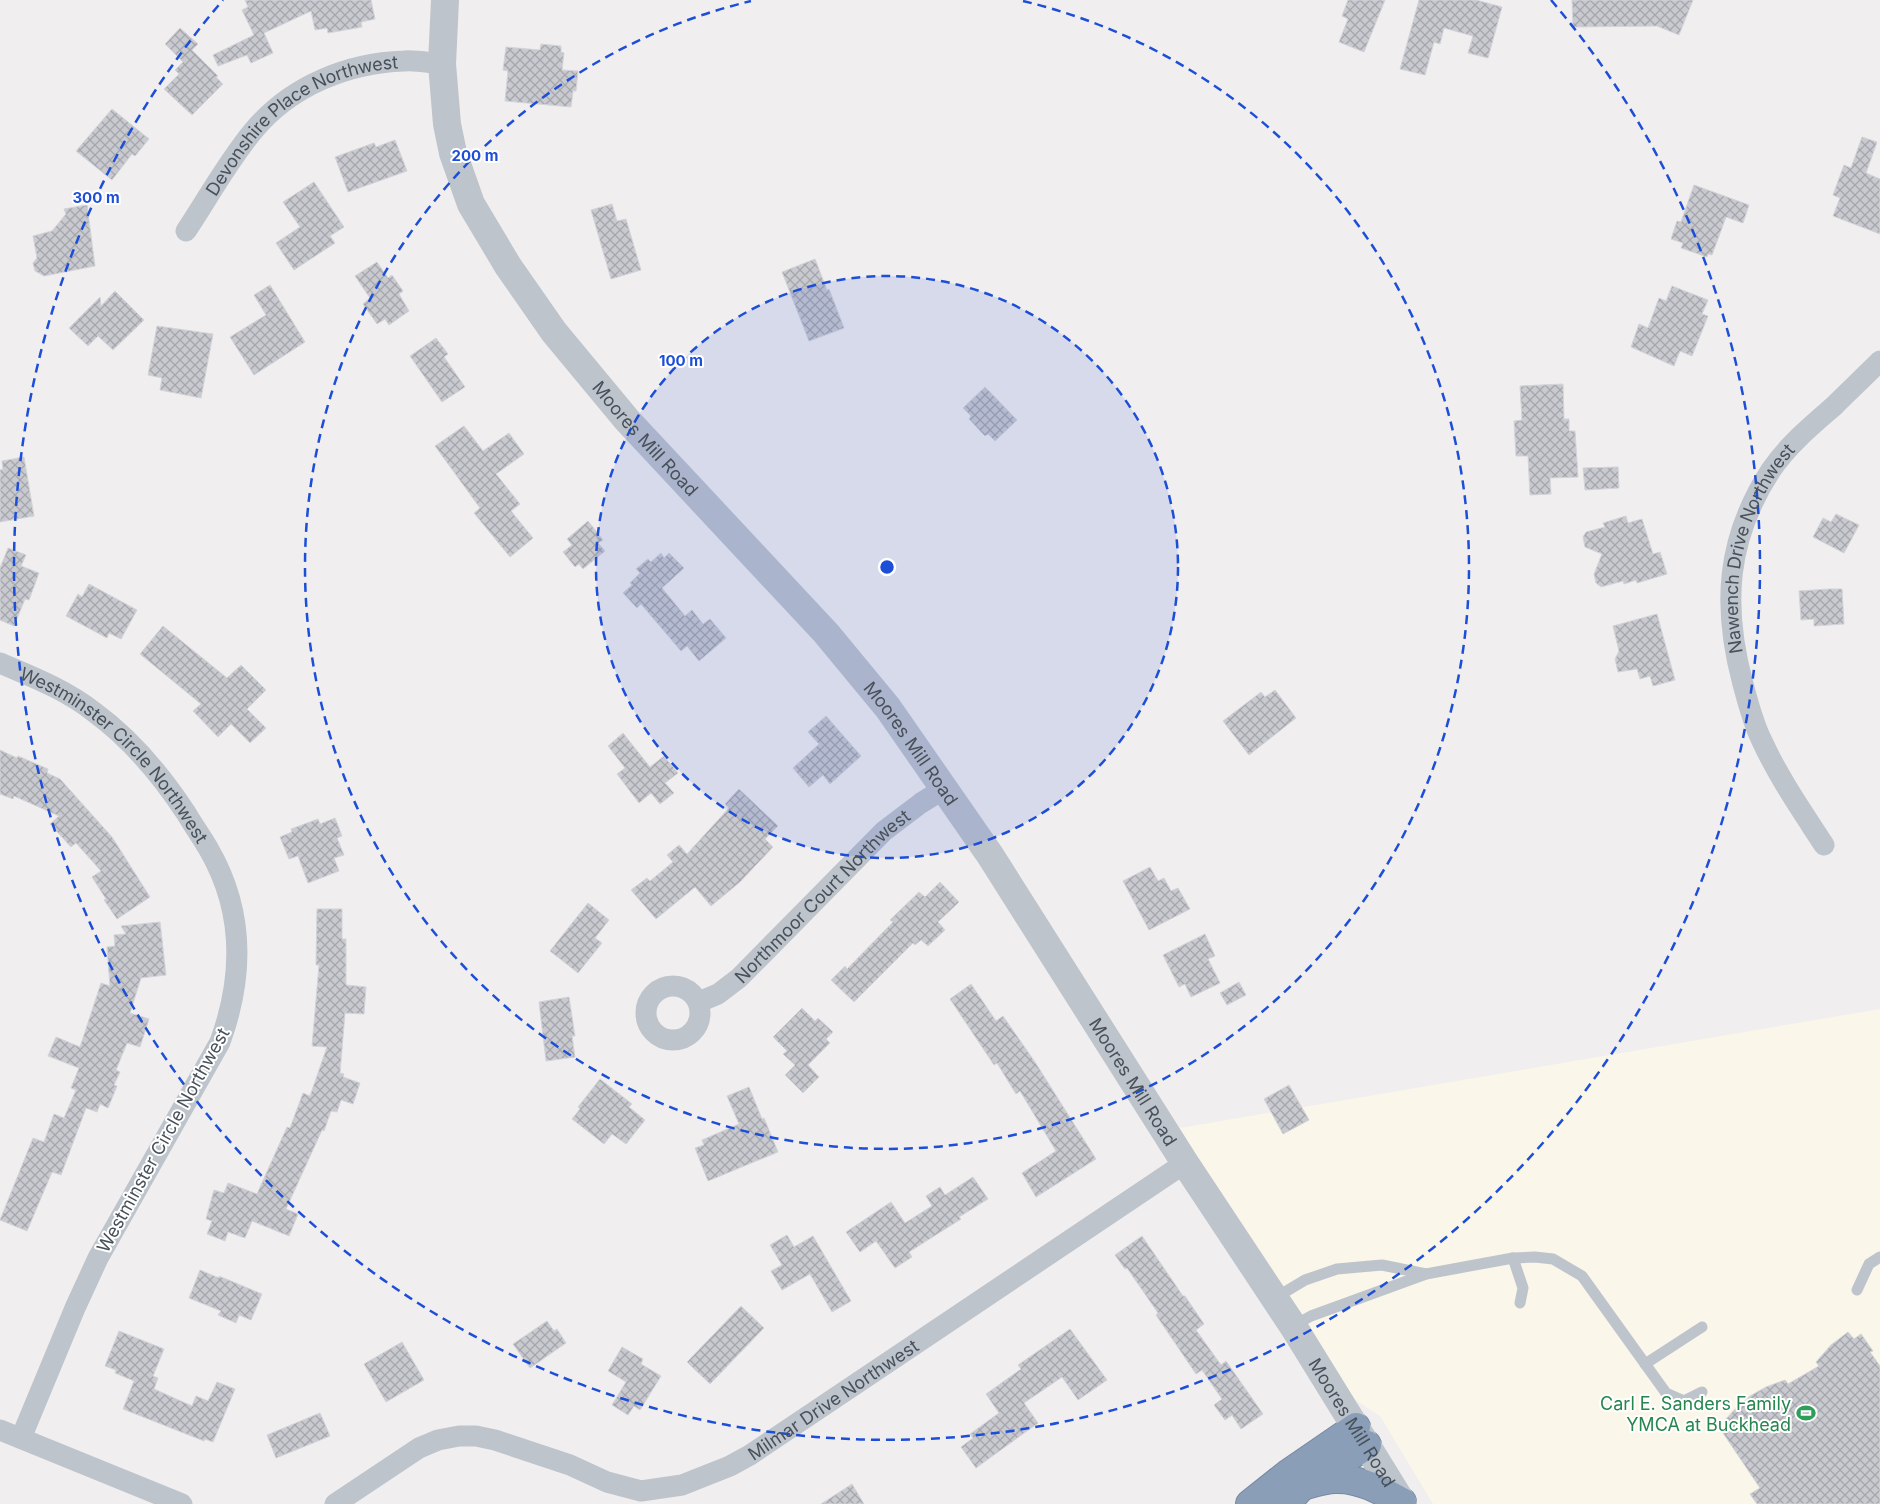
<svg xmlns="http://www.w3.org/2000/svg" width="1880" height="1504" viewBox="0 0 1880 1504" font-family="Inter,sans-serif">
  <style>
    .commercial { fill: #faf6e9 }
    .building { fill: url(#building-cross-hatch); stroke: #d3d4d9 }
    .lines { fill: none; stroke-linecap: round; stroke-linejoin: round }
    .motorway-casing { stroke: #7689a3; stroke-width: 30 }
    .service { stroke: #bec4cc; stroke-width: 11 }
    .minor { stroke: #bec4cc; stroke-width: 21 }
    .tertiary { stroke: #bec4cc; stroke-width: 28 }
    .motorway { stroke: #8b9eb8; stroke-width: 28 }
    .ring { fill: none; stroke: #1d4ed8; stroke-width: 2.5; stroke-dasharray: 9 6 }
    .labels { text-anchor: middle; dominant-baseline: central; stroke-width: 4; stroke-linejoin: round; paint-order: stroke }
    .street-label { font-size: 18px; fill: #485059; stroke: #fff }
    .leisure-label { font-size: 18px; fill: #27864d; stroke: #fff; text-anchor: end }
    .centre { fill: #1d4ed8; stroke: #fff; stroke-width: 2.5 }
    .ring-label { font-size: 15px; text-anchor: middle; font-weight: bold; fill: #1d4ed8; stroke: #fff; stroke-width: 4; stroke-linejoin: round; paint-order: stroke }
  </style>
  <defs>
    <pattern id="building-cross-hatch" width="8" height="8" patternUnits="userSpaceOnUse" patternTransform="scale(1.25)"><rect width="8" height="8" fill="#c9cad0"/><path d="M0 0l8 8M0 8l8-8" fill="none" stroke="#a5a6ac"/></pattern>
  </defs>
  <rect width="100%" height="100%" fill="#f0eeee"/>
  <!-- commercial -->
  <path class="commercial" d="M 1880,1009 L 1880,1504 L 1433,1504 L 1380,1416 L 1308,1369 L 1156,1132 Z"/>
  <!-- building -->
  <g class="building">
    <path d="M 245,0 L 371,0 L 375,19 L 361,22 L 362,27 L 328,33 L 327,28 L 315,30 L 311,11 L 264,33 L 273,53 L 251,63 L 247,55 L 218,66 L 213,55 L 254,35 L 242,10 L 248,7 Z"/>
    <path d="M 1348,0 L 1385,0 L 1364,52 L 1339,42 L 1348,19 L 1342,16 Z"/>
    <path d="M 1419,0 L 1476,0 L 1502,7 L 1488,58 L 1468,53 L 1473,36 L 1444,28 L 1440,44 L 1434,42 L 1425,75 L 1400,69 Z"/>
    <path d="M 1572,0 L 1693,0 L 1679,35 L 1657,26 L 1573,27 Z"/>
    <path d="M 180,28 L 198,44 L 192,50 L 218,76 L 216,77 L 223,84 L 192,115 L 164,89 L 179,74 L 175,70 L 183,62 L 165,44 Z"/>
    <path d="M 541,44 L 561,46 L 561,52 L 564,53 L 562,70 L 578,71 L 576,91 L 573,91 L 571,107 L 505,101 L 508,71 L 503,70 L 506,47 L 540,50 Z"/>
    <path d="M 112,109 L 149,139 L 135,156 L 132,154 L 112,180 L 76,151 Z"/>
    <path d="M 1862,137 L 1877,142 L 1866,173 L 1880,179 L 1880,234 L 1833,216 L 1840,198 L 1833,195 L 1844,165 L 1851,168 Z"/>
    <path d="M 395,140 L 407,171 L 348,192 L 335,157 L 374,143 L 376,147 Z"/>
    <path d="M 314,182 L 344,227 L 330,236 L 335,243 L 294,270 L 276,243 L 300,227 L 283,202 Z"/>
    <path d="M 1694,185 L 1749,205 L 1743,223 L 1726,217 L 1712,255 L 1708,254 L 1707,257 L 1681,248 L 1683,243 L 1671,239 L 1677,221 L 1681,222 Z"/>
    <path d="M 612,204 L 617,221 L 626,219 L 641,270 L 611,279 L 591,210 Z"/>
    <path d="M 87,205 L 95,266 L 44,276 L 35,271 L 33,263 L 37,258 L 33,236 L 52,231 L 66,214 L 64,209 Z"/>
    <path d="M 815,259 L 827,290 L 829,289 L 844,328 L 809,341 L 782,272 Z"/>
    <path d="M 377,262 L 388,278 L 392,275 L 403,291 L 399,294 L 409,311 L 389,325 L 385,319 L 377,324 L 363,304 L 370,298 L 355,276 Z"/>
    <path d="M 270,285 L 305,342 L 254,375 L 230,337 L 266,315 L 254,295 Z"/>
    <path d="M 1672,286 L 1708,300 L 1702,314 L 1708,316 L 1692,356 L 1680,351 L 1674,366 L 1631,347 L 1639,324 L 1648,328 L 1659,298 L 1666,301 Z"/>
    <path d="M 115,291 L 144,320 L 113,350 L 98,336 L 88,346 L 69,328 L 100,297 L 101,306 Z"/>
    <path d="M 157,326 L 213,334 L 201,398 L 160,390 L 162,378 L 148,375 Z"/>
    <path d="M 436,338 L 448,354 L 444,357 L 465,387 L 442,402 L 410,356 Z"/>
    <path d="M 1563,384 L 1564,419 L 1569,419 L 1569,431 L 1575,431 L 1578,477 L 1550,478 L 1551,494 L 1530,495 L 1528,456 L 1516,456 L 1514,421 L 1522,420 L 1520,386 Z"/>
    <path d="M 985,387 L 1017,420 L 995,441 L 988,434 L 985,436 L 969,419 L 971,416 L 963,408 Z"/>
    <path d="M 464,426 L 483,451 L 509,433 L 524,454 L 496,474 L 520,504 L 511,511 L 533,538 L 510,557 L 474,513 L 480,508 L 435,446 Z"/>
    <path d="M 24,457 L 34,516 L 0,522 L 0,470 L 3,469 L 2,461 Z"/>
    <path d="M 1618,467 L 1619,488 L 1585,490 L 1583,468 Z"/>
    <path d="M 1836,514 L 1859,525 L 1844,553 L 1813,537 L 1823,518 L 1831,522 Z"/>
    <path d="M 1626,516 L 1628,523 L 1642,519 L 1653,554 L 1660,552 L 1667,574 L 1637,583 L 1636,580 L 1624,584 L 1623,581 L 1601,587 L 1596,583 L 1594,574 L 1602,554 L 1585,547 L 1583,537 L 1586,532 L 1605,527 L 1603,523 Z"/>
    <path d="M 588,521 L 603,540 L 598,543 L 605,551 L 583,569 L 579,564 L 575,567 L 563,552 L 572,545 L 567,539 Z"/>
    <path d="M 8,548 L 26,555 L 21,566 L 39,573 L 29,600 L 25,599 L 14,626 L 0,620 L 0,568 Z"/>
    <path d="M 661,553 L 664,558 L 669,553 L 684,568 L 662,588 L 685,616 L 692,610 L 703,624 L 710,619 L 726,638 L 699,661 L 687,646 L 681,651 L 641,604 L 637,608 L 623,593 L 632,585 L 630,583 L 640,573 L 636,569 L 648,559 L 651,562 Z"/>
    <path d="M 89,584 L 137,610 L 121,639 L 109,633 L 107,638 L 66,616 L 78,594 L 82,597 Z"/>
    <path d="M 1829,589 L 1842,589 L 1844,624 L 1814,626 L 1814,619 L 1801,620 L 1799,591 Z"/>
    <path d="M 1657,614 L 1675,680 L 1653,686 L 1650,676 L 1640,679 L 1637,669 L 1618,672 L 1615,659 L 1619,651 L 1613,626 Z"/>
    <path d="M 163,626 L 227,678 L 241,665 L 266,690 L 247,709 L 266,728 L 250,743 L 231,724 L 218,737 L 193,711 L 201,704 L 140,654 Z"/>
    <path d="M 1275,690 L 1296,718 L 1249,755 L 1223,721 L 1261,692 L 1265,697 Z"/>
    <path d="M 826,716 L 861,756 L 830,784 L 823,775 L 809,787 L 793,768 L 819,744 L 808,732 Z"/>
    <path d="M 623,733 L 650,767 L 664,756 L 678,773 L 665,783 L 674,793 L 660,804 L 651,793 L 639,803 L 617,774 L 625,768 L 608,746 Z"/>
    <path d="M 0,750 L 17,758 L 18,756 L 48,769 L 47,773 L 60,779 L 112,837 L 150,897 L 117,919 L 104,900 L 106,899 L 92,877 L 101,871 L 76,843 L 71,847 L 50,824 L 59,816 L 14,796 L 13,799 L 0,794 Z"/>
    <path d="M 739,789 L 778,826 L 765,839 L 773,847 L 740,882 L 711,906 L 695,887 L 656,919 L 631,890 L 647,878 L 650,881 L 673,862 L 667,855 L 679,845 L 687,854 L 729,808 L 725,804 Z"/>
    <path d="M 335,818 L 342,836 L 337,838 L 344,855 L 334,858 L 339,871 L 308,883 L 298,856 L 289,859 L 280,837 L 292,832 L 291,829 L 318,819 L 320,824 Z"/>
    <path d="M 1150,867 L 1158,881 L 1164,878 L 1171,891 L 1178,888 L 1190,909 L 1149,930 L 1123,881 Z"/>
    <path d="M 940,882 L 959,902 L 938,922 L 945,930 L 928,946 L 921,940 L 915,945 L 913,943 L 854,1002 L 831,980 L 845,966 L 847,969 L 893,922 L 890,920 L 919,892 L 925,897 Z"/>
    <path d="M 588,903 L 609,920 L 595,938 L 602,943 L 578,973 L 550,951 Z"/>
    <path d="M 317,909 L 342,909 L 342,939 L 346,939 L 346,985 L 366,987 L 364,1014 L 345,1013 L 340,1073 L 344,1074 L 343,1077 L 360,1083 L 353,1104 L 341,1100 L 337,1112 L 331,1111 L 324,1131 L 322,1130 L 286,1209 L 298,1214 L 289,1236 L 252,1221 L 245,1238 L 228,1232 L 225,1241 L 207,1234 L 212,1221 L 206,1219 L 214,1190 L 224,1193 L 228,1183 L 257,1194 L 287,1127 L 290,1128 L 303,1093 L 310,1096 L 327,1047 L 312,1046 L 319,965 L 316,965 Z"/>
    <path d="M 160,922 L 166,975 L 141,978 L 130,1013 L 149,1019 L 140,1047 L 127,1043 L 116,1070 L 120,1072 L 114,1085 L 117,1086 L 108,1108 L 100,1104 L 97,1112 L 86,1108 L 61,1175 L 52,1172 L 27,1231 L 0,1220 L 33,1138 L 44,1142 L 54,1114 L 64,1118 L 76,1090 L 71,1088 L 79,1068 L 48,1056 L 56,1037 L 80,1047 L 101,983 L 110,986 L 107,947 L 115,946 L 114,935 L 126,934 L 121,926 Z"/>
    <path d="M 1205,934 L 1215,956 L 1208,959 L 1220,983 L 1191,997 L 1185,984 L 1179,987 L 1163,955 Z"/>
    <path d="M 1239,982 L 1246,995 L 1227,1005 L 1220,993 Z"/>
    <path d="M 971,984 L 996,1021 L 1003,1016 L 1035,1062 L 1096,1159 L 1036,1197 L 1022,1173 L 1056,1151 L 1020,1091 L 1016,1094 L 997,1063 L 994,1065 L 950,999 Z"/>
    <path d="M 569,997 L 575,1036 L 572,1036 L 575,1057 L 546,1061 L 539,1002 Z"/>
    <path d="M 802,1008 L 815,1021 L 818,1018 L 833,1032 L 826,1039 L 830,1043 L 808,1065 L 819,1077 L 803,1093 L 785,1075 L 795,1065 L 783,1054 L 787,1051 L 773,1037 Z"/>
    <path d="M 600,1079 L 632,1104 L 629,1107 L 645,1120 L 626,1144 L 612,1134 L 604,1144 L 572,1119 L 580,1109 L 578,1107 Z"/>
    <path d="M 1289,1085 L 1309,1120 L 1283,1134 L 1264,1099 Z"/>
    <path d="M 749,1087 L 762,1119 L 764,1118 L 778,1152 L 708,1181 L 695,1148 L 704,1145 L 702,1140 L 739,1124 L 727,1096 Z"/>
    <path d="M 973,1177 L 988,1199 L 959,1217 L 961,1219 L 909,1252 L 912,1257 L 895,1268 L 876,1241 L 860,1252 L 846,1232 L 891,1202 L 905,1223 L 932,1206 L 926,1196 L 940,1187 L 945,1195 Z"/>
    <path d="M 787,1235 L 794,1247 L 813,1236 L 851,1301 L 832,1312 L 810,1274 L 782,1290 L 771,1271 L 782,1265 L 770,1245 Z"/>
    <path d="M 1142,1236 L 1183,1296 L 1185,1296 L 1204,1324 L 1196,1330 L 1221,1365 L 1226,1361 L 1263,1414 L 1241,1429 L 1232,1415 L 1225,1420 L 1214,1405 L 1222,1399 L 1202,1370 L 1196,1374 L 1156,1315 L 1158,1313 L 1127,1268 L 1125,1269 L 1115,1255 Z"/>
    <path d="M 200,1270 L 219,1278 L 219,1276 L 262,1294 L 251,1320 L 239,1315 L 236,1323 L 218,1315 L 221,1311 L 189,1298 Z"/>
    <path d="M 741,1306 L 764,1328 L 710,1384 L 687,1362 Z"/>
    <path d="M 547,1321 L 554,1331 L 557,1329 L 566,1343 L 530,1368 L 513,1344 Z"/>
    <path d="M 1070,1329 L 1107,1380 L 1078,1400 L 1062,1377 L 1024,1403 L 1038,1423 L 976,1468 L 961,1447 L 973,1438 L 970,1434 L 999,1413 L 986,1394 L 1021,1369 L 1018,1365 Z"/>
    <path d="M 119,1331 L 164,1349 L 153,1376 L 158,1378 L 154,1389 L 192,1406 L 196,1396 L 208,1401 L 217,1382 L 235,1389 L 213,1442 L 205,1439 L 204,1441 L 123,1409 L 134,1381 L 115,1373 L 116,1370 L 105,1366 Z"/>
    <path d="M 1848,1332 L 1854,1339 L 1861,1334 L 1873,1351 L 1870,1352 L 1880,1366 L 1880,1504 L 1757,1504 L 1750,1494 L 1760,1488 L 1721,1430 L 1728,1425 L 1725,1420 L 1737,1407 L 1750,1396 L 1766,1387 L 1785,1380 L 1788,1384 L 1819,1366 L 1816,1362 L 1831,1345 Z"/>
    <path d="M 402,1342 L 424,1380 L 386,1402 L 364,1364 Z"/>
    <path d="M 622,1347 L 643,1359 L 641,1364 L 661,1376 L 640,1410 L 634,1406 L 628,1415 L 612,1405 L 626,1382 L 608,1371 Z"/>
    <path d="M 320,1413 L 330,1436 L 276,1458 L 267,1435 Z"/>
    <path d="M 852,1484 L 864,1504 L 821,1504 Z"/>
  </g>
  <g class="lines">
    <!-- motorway casing -->
    <g class="motorway-casing">
      <g id="motorway">
        <path d="M 1302,1486 C 1313,1483 1325,1479 1336,1479 C 1359,1478 1382,1491 1402,1502"/>
        <path d="M 1250,1504 L 1289,1473 L 1356,1427"/>
        <path d="M 1286,1504 L 1302,1486 L 1367,1445"/>
      </g>
    </g>
    <!-- service -->
    <g class="service">
      <path d="M 1513,1258 L 1523,1288 L 1520,1303"/>
      <path d="M 1857,1290 L 1869,1264 L 1880,1257"/>
      <path d="M 1275,1298 L 1305,1280 L 1337,1269 L 1382,1265 L 1426,1274"/>
      <path d="M 1293,1326 L 1311,1316 L 1426,1274 L 1513,1258 L 1535,1257 L 1553,1259 L 1582,1276 L 1666,1393 L 1684,1401 L 1702,1392"/>
      <path d="M 1645,1364 L 1702,1327"/>
    </g>
    <!-- minor -->
    <g class="minor">
      <path id="s1" d="M 186,231 C 208,198 228,161 254,130 C 291,86 347,63 404,61 C 416,60 430,63 442,64"/>
      <path id="s2" d="M 0,663 C 33,677 66,690 94,712 C 131,739 161,775 186,813 C 193,825 201,836 208,848 C 245,911 244,976 220,1042 L 98,1258 L 75,1308 L 21,1438"/>
      <path id="s3" d="M 1824,845 C 1802,811 1779,778 1762,741 C 1753,723 1748,703 1743,684 C 1722,606 1726,539 1771,470 C 1788,445 1811,426 1834,406 C 1849,391 1865,376 1880,361"/>
      <circle cx="673" cy="1013" r="27"/>
      <path id="s4" d="M 699,1002 L 718,994 L 739,978 L 884,831 L 921,803 L 945,788"/>
      <path d="M 0,1430 L 182,1504"/>
      <path id="s5" d="M 335,1504 L 419,1448 L 438,1440 L 459,1436 L 476,1436 L 495,1440 L 570,1465 L 607,1482 L 641,1491 L 682,1485 L 730,1466 L 750,1455 L 1185,1163"/>
    </g>
    <!-- tertiary -->
    <path class="tertiary" id="s6" d="M 445,0 L 442,64 L 447,124 L 453,153 L 471,204 L 508,266 L 554,332 L 627,420 L 826,633 L 888,708 L 990,855 L 1185,1163 L 1293,1326 L 1403,1504"/>
    <!-- motorway -->
    <use href="#motorway" class="motorway"/>
  </g>
  <!-- distance rings -->
  <circle cx="887" cy="567" r="291" fill="#1d4ed8" fill-opacity=".12"/>
  <g class="ring">
    <circle cx="887" cy="567" r="291"/>
    <path d="M1023 1A582 582 0 1 1 751 1"/>
    <path d="M1551 0A873 873 0 1 1 223 0"/>
  </g>
  <!-- icons -->
  <defs>
    <g id="stadium-bare" transform="scale(1.5)"><path d="M0-5a6.5 5 0 1 0 0 10a6.5 5 0 1 0 0-10ZM-3.5-1.8h7v3.6h-7Z" fill="#2e9e5b" stroke="#fff" stroke-width="2.5" paint-order="stroke"/></g>
  </defs>
  <g fill-rule="evenodd">
    <use href="#stadium-bare" x="1806" y="1413"/>
  </g>
  <g class="labels">
    <!-- street labels -->
    <g class="street-label">
      <text stroke="none"><textPath href="#s1" startOffset="165">Devonshire Place Northwest</textPath></text>
      <text stroke="none"><textPath href="#s6" startOffset="501">Moores Mill Road</textPath></text>
      <text stroke="none"><textPath href="#s3" startOffset="324">Nawench Drive Northwest</textPath></text>
      <text stroke="none"><textPath href="#s6" startOffset="906">Moores Mill Road</textPath></text>
      <text stroke="none"><textPath href="#s2" startOffset="150">Westminster Circle Northwest</textPath></text>
      <text stroke="none"><textPath href="#s4" startOffset="164">Northmoor Court Northwest</textPath></text>
      <text stroke="none"><textPath href="#s6" startOffset="1311">Moores Mill Road</textPath></text>
      <text transform="translate(163 1140) rotate(-61)">Westminster Circle Northwest</text>
      <text stroke="none"><textPath href="#s5" startOffset="550">Milmar Drive Northwest</textPath></text>
      <text stroke="none"><textPath href="#s6" startOffset="1716">Moores Mill Road</textPath></text>
    </g>
    <!-- leisure labels -->
    <g class="leisure-label">
      <text x="1791" y="1403">Carl E. Sanders Family<tspan x="1791" dy="21">YMCA at Buckhead</tspan></text>
    </g>
  </g>
  <circle cx="887" cy="567" r="8" class="centre"/>
  <g class="ring-label">
    <text x="475" y="161">200 m</text>
    <text x="96" y="203">300 m</text>
    <text x="681" y="366">100 m</text>
  </g>
</svg>
